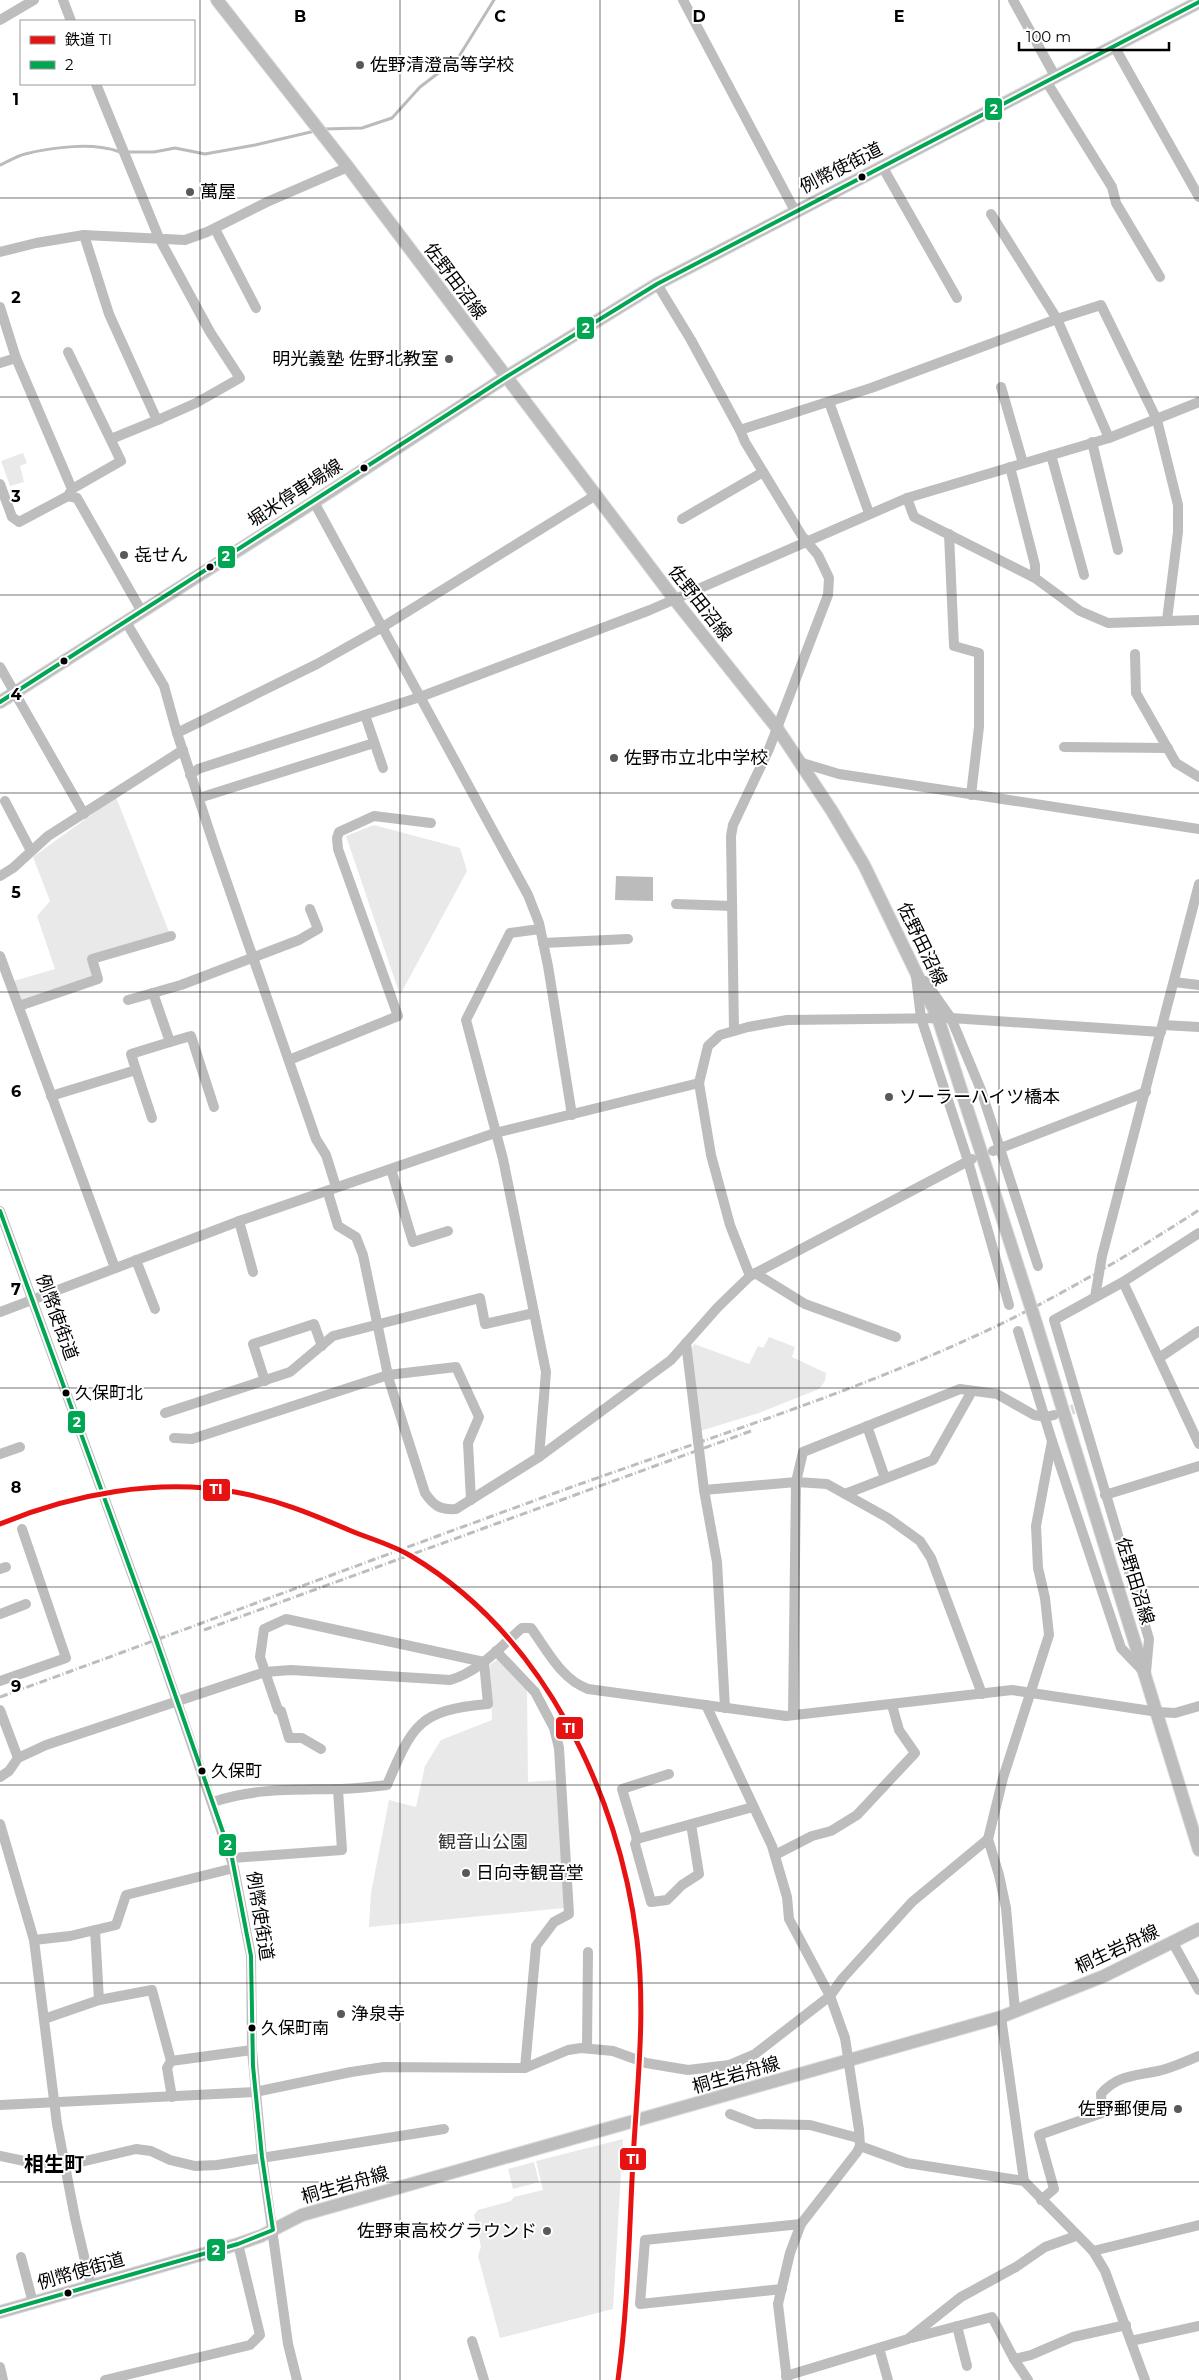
<svg xmlns="http://www.w3.org/2000/svg" width="1199" height="2380" viewBox="0 0 1199 2380" font-family="Montserrat,'Noto Sans JP',sans-serif">
  <style>
    .green { fill: #e9e9e9 }
    .water { fill: #bbb }
    .lines { fill: none; stroke-linecap: round; stroke-linejoin: round }
    .stream { stroke: #bbb; stroke-width: 3 }
    .minor-tunnel { stroke: #d9d9d9; stroke-width: 10; stroke-dasharray: 10 5; stroke-linecap: butt }
    .major-casing { stroke: #dbdbdb; stroke-width: 14 }
    .minor { stroke: #bdbdbd; stroke-width: 10 }
    .major { stroke: #bdbdbd; stroke-width: 12 }
    .rail { stroke: #bdbdbd; stroke-width: 3; stroke-dasharray: 8 2.5 1 2.5; stroke-linecap: butt }
    .major-bridge-casing { stroke: #dbdbdb; stroke-width: 14; stroke-linecap: butt }
    .major-bridge { stroke: #bdbdbd; stroke-width: 12 }
    .bus-1-casing { stroke: #fff; stroke-width: 8 }
    .bus-1 { stroke: #00a651; stroke-width: 4 }
    .rail-1-casing { stroke: #fff; stroke-width: 9 }
    .rail-1 { stroke: #e71212; stroke-width: 5 }
    .grid { fill: none; stroke: #000; stroke-width: 1; stroke-opacity: 0.55 }
    .poi-dot { fill: #595959; stroke: #fff; stroke-width: 2 }
    .bus-dot { fill: #000; stroke: #fff; stroke-width: 2 }
    .labels { text-anchor: middle; dominant-baseline: central; stroke-width: 4; stroke-linejoin: round; paint-order: stroke }
    .bus-label { font-size: 17px; fill: #000; stroke: #fff; text-anchor: start }
    .poi-label { font-size: 18px; fill: #000; stroke: #fff; text-anchor: start }
    .street-label { font-size: 18px; fill: #000; stroke: #fff }
    .park-label { font-size: 18px; fill: #2e2e2e; stroke: #fff }
    .quarter-label { font-size: 20px; font-weight: bold; fill: #000; stroke: #fff }
    .grid-label { font-size: 16px; text-anchor: middle; font-weight: bold; fill: #000; stroke: #fff; stroke-width: 4; stroke-linejoin: round; paint-order: stroke }
    .line-badge { stroke: #fff; stroke-width: 2 }
    .badge-label { font-size: 14px; text-anchor: middle; font-weight: bold; fill: #fff }
  </style>
  <rect width="100%" height="100%" fill="#fff"/>
  <!-- green -->
  <g class="green">
    <path d="M 23,453 L 27,463 L 20,466 L 24,482 L 10,486 L 1,461 Z"/>
    <path d="M 116,797 L 169,932 L 88,958 L 94,977 L 21,1002 L 14,981 L 55,969 L 37,916 L 50,901 L 33,857 Z"/>
    <path d="M 374,825 L 460,848 L 467,871 L 400,995 L 346,836 Z"/>
    <path d="M 769,1337 L 795,1347 L 792,1357 L 826,1373 L 825,1381 L 819,1389 L 759,1413 L 700,1431 L 691,1350 L 694,1344 L 749,1364 L 758,1346 L 763,1348 Z"/>
    <path d="M 499,1658 L 527,1689 L 528,1782 L 558,1780 L 564,1908 L 369,1927 L 371,1893 L 389,1800 L 416,1807 L 425,1766 L 441,1740 L 492,1720 L 490,1665 Z"/>
    <path d="M 623,2139 L 613,2309 L 500,2338 L 478,2256 L 481,2247 L 474,2215 L 478,2210 L 511,2201 L 514,2197 L 543,2190 L 536,2161 Z"/>
    <path d="M 534,2162 L 539,2182 L 513,2189 L 508,2169 Z"/>
  </g>
  <!-- water -->
  <path class="water" d="M 616,876 L 653,877 L 653,901 L 615,900 Z"/>
  <g class="lines">
    <!-- stream -->
    <g class="stream">
      <path d="M 323,129 L 362,128 L 392,118 L 420,87 L 458,58 L 494,0"/>
      <path d="M 127,152 L 154,152 L 175,148 L 205,154 L 255,145 L 315,131"/>
      <path d="M 0,165 C 8,162 16,156 25,154 C 53,147 93,142 120,152"/>
    </g>
    <!-- minor-tunnel -->
    <path class="minor-tunnel" d="M 1057,1414 L 1074,1409"/>
    <!-- major casing -->
    <g class="major-casing">
      <g id="major">
        <path d="M 217,0 L 348,167 L 675,600 L 777,728 L 832,811 L 864,865 L 938,1018 L 1028,1298"/>
        <path d="M 0,702 L 314,502 L 506,377 L 657,284 L 1199,2"/>
        <path d="M 1036,1323 L 1199,1850"/>
        <path d="M 0,2312 L 238,2244 L 261,2236 L 302,2215 L 1001,2017 L 1104,1976 L 1199,1929"/>
      </g>
    </g>
    <!-- minor -->
    <g class="minor">
      <path d="M 63,0 L 71,21"/>
      <path d="M 683,0 L 795,211"/>
      <path d="M 1013,0 L 1055,76"/>
      <path d="M 0,20 L 34,0"/>
      <path d="M 1114,46 L 1199,197"/>
      <path d="M 1046,81 L 1112,187 L 1116,203 L 1160,277"/>
      <path d="M 882,166 L 957,298"/>
      <path d="M 991,214 L 1057,319 L 1109,438"/>
      <path d="M 215,229 L 256,308"/>
      <path d="M 84,235 L 109,314 L 156,418 L 160,419 L 196,403 L 240,378 L 210,332 L 159,238 L 96,84"/>
      <path d="M 0,252 L 36,243 L 84,235 L 185,240 L 207,232 L 267,202 L 348,167"/>
      <path d="M 657,284 L 691,340 L 740,430 L 745,442 L 802,536 L 818,555 L 829,578 L 828,595 L 769,749 L 733,825 L 731,836 L 734,1031"/>
      <path d="M 0,307 L 16,358 L 72,489 L 68,496 L 19,522 L 12,517 L 0,484"/>
      <path d="M 68,352 L 121,461 L 72,489"/>
      <path d="M 0,363 L 16,358"/>
      <path d="M 1001,387 L 1023,463"/>
      <path d="M 829,402 L 869,513"/>
      <path d="M 740,430 L 871,388 L 1057,319 L 1101,305 L 1157,420 L 1178,505 L 1178,532 L 1167,620"/>
      <path d="M 111,439 L 160,419"/>
      <path d="M 1092,442 L 1118,550"/>
      <path d="M 1051,455 L 1084,575"/>
      <path d="M 1010,467 L 1035,565 L 1035,578"/>
      <path d="M 68,496 L 77,498 L 142,612"/>
      <path d="M 907,498 L 914,517 L 1035,578 L 1080,611 L 1108,623 L 1199,620"/>
      <path d="M 314,502 L 528,895 L 539,923 L 548,966 L 572,1115"/>
      <path d="M 682,519 L 763,472"/>
      <path d="M 949,534 L 954,646 L 979,653 L 979,727 L 971,795"/>
      <path d="M 126,622 L 164,686 L 177,733 L 215,848 L 316,1139 L 326,1155 L 336,1187"/>
      <path d="M 1135,654 L 1136,693 L 1176,763 L 1199,777"/>
      <path d="M 0,667 L 84,814"/>
      <path d="M 365,715 L 383,768"/>
      <path d="M 177,733 L 317,664 L 381,628 L 596,495"/>
      <path d="M 1064,747 L 1168,748"/>
      <path d="M 799,762 L 839,774 L 1199,829"/>
      <path d="M 190,775 L 198,769 L 420,697 L 650,610 L 907,498 L 1109,438 L 1199,402"/>
      <path d="M 199,798 L 374,743"/>
      <path d="M 5,801 L 31,851"/>
      <path d="M 0,876 L 13,868 L 48,836 L 183,750"/>
      <path d="M 676,904 L 732,906"/>
      <path d="M 543,943 L 628,939"/>
      <path d="M 0,956 L 115,1268"/>
      <path d="M 916,977 L 921,1018 L 968,1161 L 1009,1305"/>
      <path d="M 925,981 L 951,1018 L 981,1090 L 1038,1266"/>
      <path d="M 1174,982 L 1199,985"/>
      <path d="M 128,1000 L 181,985 L 299,940 L 318,929 L 310,909"/>
      <path d="M 19,1006 L 98,979 L 92,959 L 171,936"/>
      <path d="M 1163,1025 L 1199,1027"/>
      <path d="M 170,1042 L 191,1036 L 214,1107"/>
      <path d="M 289,1060 L 398,1016 L 338,849 L 337,838 L 339,832 L 374,816 L 431,823"/>
      <path d="M 136,1070 L 152,1118"/>
      <path d="M 699,1083 L 711,1155 L 730,1225 L 750,1276"/>
      <path d="M 51,1096 L 136,1070 L 131,1054 L 170,1042 L 153,993"/>
      <path d="M 993,1151 L 1146,1092"/>
      <path d="M 391,1169 L 413,1242 L 448,1231"/>
      <path d="M 329,1191 L 329,1196 L 338,1226 L 356,1237 L 363,1255 L 389,1380 L 425,1493 C 434,1506 440,1510 456,1509 L 539,1457 L 671,1360 L 718,1307 L 750,1276 L 972,1159"/>
      <path d="M 0,1211 L 156,1640 L 234,1868 L 251,1956 L 252,2050 L 262,2157 L 288,2344 L 297,2380"/>
      <path d="M 239,1221 L 253,1272"/>
      <path d="M 136,1260 L 155,1309"/>
      <path d="M 755,1273 L 805,1304 L 896,1337"/>
      <path d="M 1123,1282 L 1199,1444"/>
      <path d="M 1095,1297 L 1102,1256 L 1199,884"/>
      <path d="M 0,1312 L 242,1220 L 495,1133 L 699,1083 L 708,1046 L 720,1035 L 748,1027 L 787,1020 L 951,1018 L 1161,1032"/>
      <path d="M 1018,1331 L 1052,1441 L 1121,1648 L 1143,1671"/>
      <path d="M 686,1343 L 704,1490 L 717,1562 L 725,1708"/>
      <path d="M 1159,1358 L 1199,1331"/>
      <path d="M 265,1381 L 253,1344 L 314,1324 L 322,1346"/>
      <path d="M 165,1413 L 290,1372 L 333,1336 L 480,1298 L 485,1324 L 534,1313"/>
      <path d="M 867,1426 L 885,1478"/>
      <path d="M 174,1438 L 192,1439 L 388,1375 L 456,1367 L 479,1417 L 468,1443 L 471,1500"/>
      <path d="M 0,1454 L 20,1447"/>
      <path d="M 539,1457 L 546,1372 L 503,1159 L 466,1020 L 510,933 L 540,929"/>
      <path d="M 704,1490 L 796,1482 L 827,1484 L 888,1518 L 920,1541 L 931,1558 L 982,1694"/>
      <path d="M 845,1494 L 933,1460 L 972,1391"/>
      <path d="M 1105,1495 L 1199,1466"/>
      <path d="M 0,1569 L 6,1567"/>
      <path d="M 0,1614 L 26,1604"/>
      <path d="M 496,1651 L 535,1692 L 554,1728 L 559,1748 L 569,1914 L 554,1922 L 536,1946 L 525,2068"/>
      <path d="M 1146,1672 L 1149,1639 L 1054,1320 L 1123,1282 L 1199,1233"/>
      <path d="M 0,1681 L 66,1658 L 22,1529"/>
      <path d="M 706,1705 L 772,1846 L 787,1897 L 789,1919 L 830,1996 L 845,2038 L 859,2130 L 860,2146 L 907,2163 L 1024,2181 L 1093,2251 L 1105,2271 L 1145,2380"/>
      <path d="M 0,1710 L 18,1758"/>
      <path d="M 793,1715 L 796,1482 L 803,1452 L 960,1389 L 997,1394 L 1034,1415 L 1046,1417 L 1054,1415"/>
      <path d="M 0,1777 L 9,1771 L 18,1758 L 46,1745 L 265,1672 L 291,1670 L 450,1680 C 479,1672 500,1647 522,1628 L 531,1628 C 547,1650 561,1679 588,1689 L 786,1716 L 1012,1690 L 1158,1712 L 1175,1713 L 1199,1706"/>
      <path d="M 213,1802 C 255,1788 292,1790 336,1789 C 353,1789 370,1787 387,1785 C 413,1724 419,1710 488,1704 L 484,1662 L 286,1619 L 264,1629 L 260,1657 L 278,1710 L 281,1711 L 289,1738 L 302,1738 L 321,1749"/>
      <path d="M 0,1824 L 34,1940 L 57,2124 L 75,2218 L 91,2286"/>
      <path d="M 691,1824 L 699,1874 L 682,1885 L 667,1900 L 651,1902 L 635,1844 L 637,1839 L 753,1807"/>
      <path d="M 637,1839 L 622,1789 L 669,1774"/>
      <path d="M 775,1855 L 812,1836 L 831,1831 L 857,1815 L 915,1753 L 899,1730 L 892,1705"/>
      <path d="M 232,1858 L 342,1850 L 338,1790"/>
      <path d="M 95,1930 L 99,2000"/>
      <path d="M 34,1940 L 70,1936 L 116,1925 L 126,1895 L 234,1868"/>
      <path d="M 1173,1943 L 1199,1990"/>
      <path d="M 1015,2011 L 1006,1908 L 999,1875 L 988,1839 L 1003,1778 L 1049,1635 L 1045,1598 L 1038,1568 L 1036,1526 L 1052,1441"/>
      <path d="M 1001,2017 L 1024,2181"/>
      <path d="M 44,2019 L 99,2000 L 152,1990 L 171,2061 L 167,2068 L 172,2097"/>
      <path d="M 587,2048 L 588,1952"/>
      <path d="M 171,2061 L 252,2050"/>
      <path d="M 0,2105 L 255,2092 L 351,2072 L 384,2067 L 525,2068 L 568,2050 L 581,2048 L 613,2051 L 646,2063 L 688,2070 L 729,2065 L 755,2054 L 830,1996 L 842,1979 L 912,1902 L 988,1839"/>
      <path d="M 730,2114 L 756,2124 L 810,2125 L 858,2138"/>
      <path d="M 0,2156 L 43,2165 L 64,2166 L 136,2149 L 151,2151 L 170,2160 L 195,2166 L 217,2165 L 444,2129"/>
      <path d="M 1041,2200 L 1054,2189 L 1039,2135 L 1102,2113 L 1101,2094 C 1117,2075 1135,2076 1158,2071 C 1172,2068 1186,2061 1199,2056"/>
      <path d="M 1093,2251 L 1199,2225"/>
      <path d="M 21,2257 L 33,2303"/>
      <path d="M 782,2289 L 640,2304 L 645,2240 L 801,2224"/>
      <path d="M 957,2326 L 967,2366"/>
      <path d="M 912,2338 L 992,2317 L 1014,2359 L 1028,2380"/>
      <path d="M 472,2341 L 484,2380"/>
      <path d="M 1131,2341 L 1199,2326"/>
      <path d="M 879,2348 L 888,2380"/>
      <path d="M 1014,2359 L 1031,2355 L 1073,2337 L 1126,2325"/>
      <path d="M 0,2367 L 3,2380"/>
      <path d="M 786,2376 L 908,2339 L 961,2297 L 1016,2267 L 1045,2247 L 1076,2236"/>
      <path d="M 105,2380 L 250,2345 L 260,2335 L 238,2244"/>
      <path d="M 787,2380 L 778,2304 L 790,2253 L 801,2224 L 857,2152 L 860,2146"/>
    </g>
    <!-- major -->
    <use href="#major" class="major"/>
    <!-- rail -->
    <g class="rail">
      <path d="M 204,1630 L 751,1431"/>
      <path d="M 0,1697 C 190,1628 379,1557 569,1488 C 708,1438 850,1394 984,1332 C 1059,1297 1129,1255 1199,1210"/>
    </g>
    <!-- major-bridge casing -->
    <g class="major-bridge-casing">
      <path id="major-bridge" d="M 1028,1298 L 1036,1323"/>
    </g>
    <!-- major-bridge -->
    <use href="#major-bridge" class="major-bridge"/>
    <!-- bus-1 casing -->
    <g class="bus-1-casing">
      <g id="bus-1">
        <path d="M 0,702 L 506,377 L 657,284 L 1199,2"/>
        <path d="M 0,1211 L 156,1640 L 232,1858 L 251,1956 L 253,2066 L 262,2157 L 273,2230 L 238,2244 L 0,2312"/>
      </g>
    </g>
    <!-- bus-1 -->
    <use href="#bus-1" class="bus-1"/>
    <!-- rail-1 casing -->
    <g class="rail-1-casing">
      <path id="rail-1" d="M 0,1524 C 72,1494 158,1478 235,1492 C 275,1499 312,1514 349,1530 C 370,1539 391,1544 411,1556 C 542,1634 619,1792 637,1940 C 646,2013 637,2087 633,2160 C 629,2234 628,2307 618,2380"/>
    </g>
    <!-- rail-1 -->
    <use href="#rail-1" class="rail-1"/>
  </g>
  <!-- grid -->
  <path class="grid" d="M 200,0 L 200,2380M 400,0 L 400,2380M 600,0 L 600,2380M 799,0 L 799,2380M 999,0 L 999,2380M 0,198 L 1199,198M 0,397 L 1199,397M 0,595 L 1199,595M 0,793 L 1199,793M 0,992 L 1199,992M 0,1190 L 1199,1190M 0,1388 L 1199,1388M 0,1587 L 1199,1587M 0,1785 L 1199,1785M 0,1983 L 1199,1983M 0,2182 L 1199,2182"/>
  <!-- markers -->
  <g class="poi-dot">
    <circle cx="360" cy="65" r="5"/>
    <circle cx="190" cy="192" r="5"/>
    <circle cx="449" cy="359" r="5"/>
    <circle cx="124" cy="555" r="5"/>
    <circle cx="614" cy="758" r="5"/>
    <circle cx="889" cy="1097" r="5"/>
    <circle cx="466" cy="1873" r="5"/>
    <circle cx="341" cy="2014" r="5"/>
    <circle cx="1178" cy="2109" r="5"/>
    <circle cx="547" cy="2231" r="5"/>
  </g>
  <g class="bus-dot">
    <circle cx="862" cy="177" r="4.5"/>
    <circle cx="364" cy="468" r="4.5"/>
    <circle cx="210" cy="567" r="4.5"/>
    <circle cx="64" cy="661" r="4.5"/>
    <circle cx="66" cy="1393" r="4.5"/>
    <circle cx="202" cy="1771" r="4.5"/>
    <circle cx="252" cy="2028" r="4.5"/>
    <circle cx="68" cy="2293" r="4.5"/>
  </g>
  <g class="labels">
    <!-- bus labels -->
    <g class="bus-label">
      <text x="75" y="1393">久保町北</text>
      <text x="211" y="1771">久保町</text>
      <text x="261" y="2028">久保町南</text>
    </g>
    <!-- poi labels -->
    <g class="poi-label">
      <text x="370" y="65">佐野清澄高等学校</text>
      <text x="200" y="192">萬屋</text>
      <text x="439" y="359" text-anchor="end">明光義塾 佐野北教室</text>
      <text x="134" y="555">㐂せん</text>
      <text x="624" y="758">佐野市立北中学校</text>
      <text x="899" y="1097">ソーラーハイツ橋本</text>
      <text x="476" y="1873">日向寺観音堂</text>
      <text x="351" y="2014">浄泉寺</text>
      <text x="1168" y="2109" text-anchor="end">佐野郵便局</text>
      <text x="537" y="2231" text-anchor="end">佐野東高校グラウンド</text>
    </g>
    <!-- street labels -->
    <g class="street-label">
      <text transform="translate(841 168) rotate(-27)">例幣使街道</text>
      <text transform="translate(455 281) rotate(53)">佐野田沼線</text>
      <text transform="translate(295 493) rotate(-33)">堀米停車場線</text>
      <text transform="translate(700 603) rotate(52)">佐野田沼線</text>
      <text transform="translate(922 944) rotate(64)">佐野田沼線</text>
      <text transform="translate(57 1317) rotate(70)">例幣使街道</text>
      <text transform="translate(1135 1581) rotate(73)">佐野田沼線</text>
      <text transform="translate(260 1916) rotate(81)">例幣使街道</text>
      <text transform="translate(1117 1949) rotate(-25)">桐生岩舟線</text>
      <text transform="translate(736 2075) rotate(-16)">桐生岩舟線</text>
      <text transform="translate(345 2185) rotate(-16)">桐生岩舟線</text>
      <text transform="translate(81 2271) rotate(-16)">例幣使街道</text>
    </g>
    <!-- park labels -->
    <g class="park-label">
      <text x="483" y="1842">観音山公園</text>
    </g>
    <!-- quarter labels -->
    <g class="quarter-label">
      <text x="54" y="2164">相生町</text>
    </g>
  </g>
  <g class="grid-label">
    <text x="300" y="22">B</text>
    <text x="500" y="22">C</text>
    <text x="699" y="22">D</text>
    <text x="899" y="22">E</text>
    <text x="16" y="105">1</text>
    <text x="16" y="303">2</text>
    <text x="16" y="502">3</text>
    <text x="16" y="700">4</text>
    <text x="16" y="898">5</text>
    <text x="16" y="1097">6</text>
    <text x="16" y="1295">7</text>
    <text x="16" y="1493">8</text>
    <text x="16" y="1692">9</text>
  </g>
  <g class="line-badge">
    <rect x="984" y="97" width="19" height="24" rx="5" fill="#00a651"/>
    <rect x="576" y="316" width="19" height="24" rx="5" fill="#00a651"/>
    <rect x="217" y="545" width="19" height="24" rx="5" fill="#00a651"/>
    <rect x="67" y="1410" width="19" height="24" rx="5" fill="#00a651"/>
    <rect x="202" y="1478" width="29" height="24" rx="5" fill="#e71212"/>
    <rect x="555" y="1716" width="29" height="24" rx="5" fill="#e71212"/>
    <rect x="218" y="1833" width="19" height="24" rx="5" fill="#00a651"/>
    <rect x="619" y="2147" width="28" height="24" rx="5" fill="#e71212"/>
    <rect x="206" y="2238" width="20" height="24" rx="5" fill="#00a651"/>
  </g>
  <g class="badge-label">
    <text x="994" y="114">2</text>
    <text x="586" y="333">2</text>
    <text x="226" y="561">2</text>
    <text x="77" y="1427">2</text>
    <text x="216" y="1494">TI</text>
    <text x="569" y="1733">TI</text>
    <text x="228" y="1850">2</text>
    <text x="633" y="2164">TI</text>
    <text x="216" y="2255">2</text>
  </g>
  <!-- legend -->
  <rect x="20" y="20" width="175" height="65" fill="#ffffff" stroke="#999999"/>
  <rect x="30" y="36" width="25" height="8" fill="#e71212" stroke="#999999"/>
  <text x="65" y="45" font-size="15" fill="#000000">鉄道 TI</text>
  <rect x="30" y="61" width="25" height="8" fill="#00a651" stroke="#999999"/>
  <text x="65" y="70" font-size="15" fill="#000000">2</text>
  <!-- scale -->
  <path d="M1019 42v8h150v-8" fill="none" stroke="#000000" stroke-width="2.5"/>
  <text x="1026" y="42" font-size="15" fill="#000000" stroke="#ffffff" stroke-width="4" paint-order="stroke">100 m</text>
</svg>
